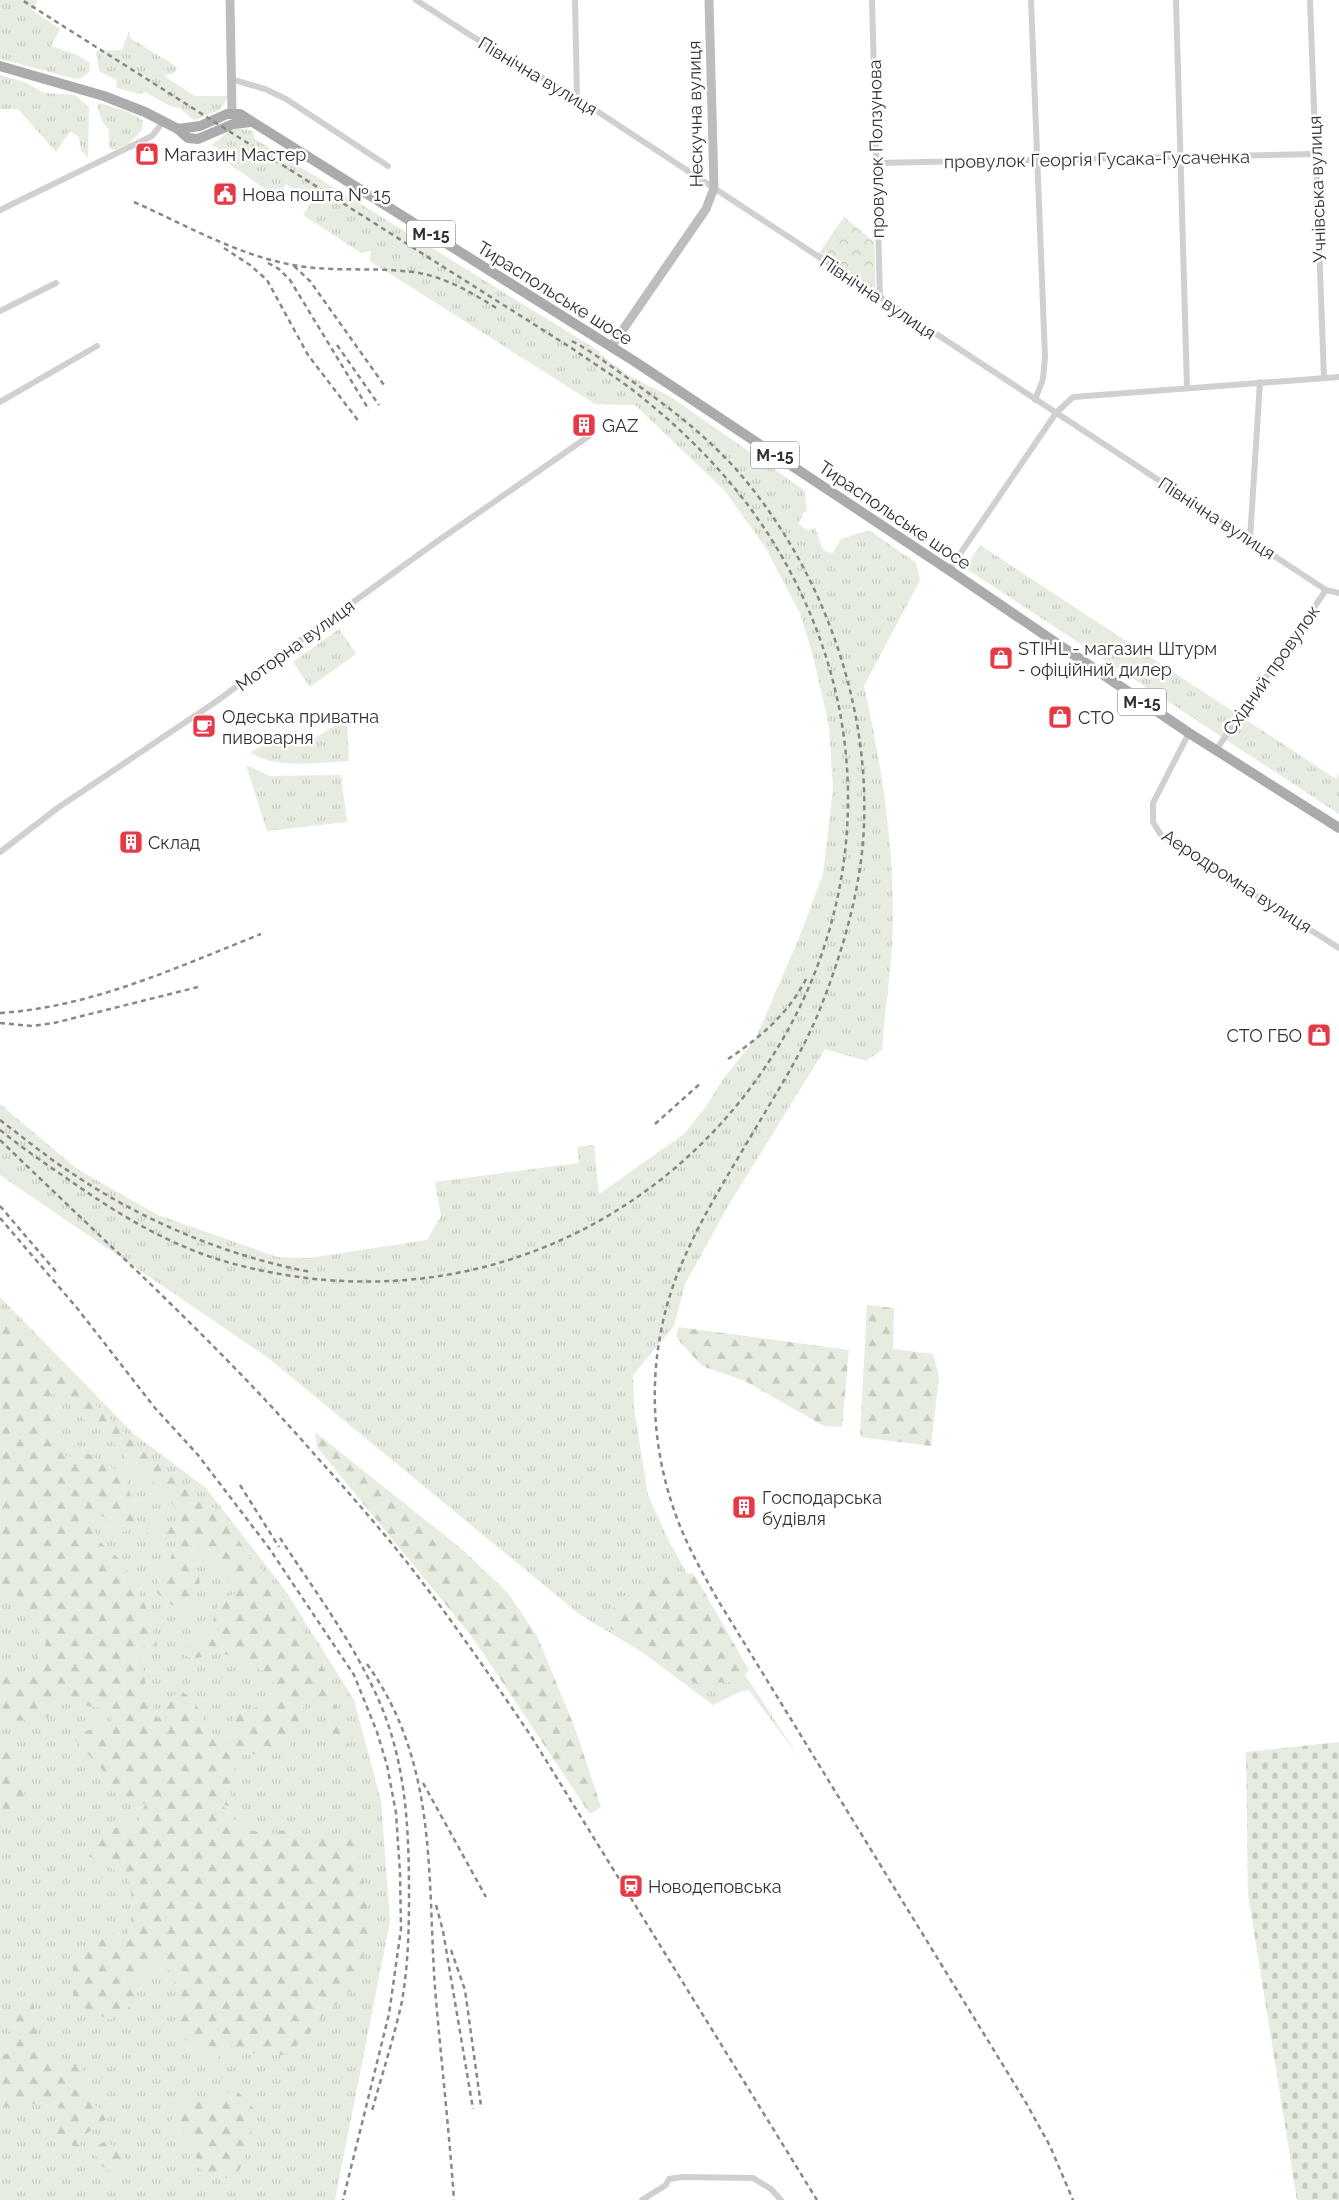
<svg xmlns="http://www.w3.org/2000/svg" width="1339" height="2200" viewBox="0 0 1339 2200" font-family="Raleway,sans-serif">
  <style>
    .grass { fill: url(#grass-tufts) }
    .forest { fill: url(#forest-firs); fill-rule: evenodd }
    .cemetery { fill: url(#cemetery-stones) }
    .park { fill: url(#park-crowns) }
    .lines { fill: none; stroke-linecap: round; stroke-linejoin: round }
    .street { stroke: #d0d0d0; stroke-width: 6 }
    .secondary { stroke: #bdbdbd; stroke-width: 9 }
    .primary { stroke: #ababab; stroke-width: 10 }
    .rail { stroke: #888; stroke-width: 2.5; stroke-dasharray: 5 4; stroke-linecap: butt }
    .labels { text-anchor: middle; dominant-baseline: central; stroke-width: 5; stroke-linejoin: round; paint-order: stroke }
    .shield { fill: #fff; stroke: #707070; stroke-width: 1 }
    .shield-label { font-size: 16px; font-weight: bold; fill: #333 }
    .street-label { font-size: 18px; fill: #333; stroke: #fff }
    .poi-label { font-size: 18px; fill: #333; stroke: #fff; text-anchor: start }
  </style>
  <defs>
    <pattern id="grass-tufts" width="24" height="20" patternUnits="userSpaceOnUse" patternTransform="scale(1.25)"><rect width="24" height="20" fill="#e6ecdf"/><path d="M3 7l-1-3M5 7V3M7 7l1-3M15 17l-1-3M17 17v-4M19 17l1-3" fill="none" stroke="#c6cbc0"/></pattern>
    <pattern id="forest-firs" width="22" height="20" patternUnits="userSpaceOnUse" patternTransform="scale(1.25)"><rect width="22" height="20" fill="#e6ecdf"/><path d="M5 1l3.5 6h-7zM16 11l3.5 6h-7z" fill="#c6cbc0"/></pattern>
    <pattern id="cemetery-stones" width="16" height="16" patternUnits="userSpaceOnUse" patternTransform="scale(1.25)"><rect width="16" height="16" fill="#e6ecdf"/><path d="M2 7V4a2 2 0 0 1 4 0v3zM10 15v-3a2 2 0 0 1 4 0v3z" fill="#c6cbc0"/></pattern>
    <pattern id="park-crowns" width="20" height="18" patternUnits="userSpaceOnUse" patternTransform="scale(1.25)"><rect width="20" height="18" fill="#e6ecdf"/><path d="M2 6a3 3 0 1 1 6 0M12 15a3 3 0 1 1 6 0" fill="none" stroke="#c6cbc0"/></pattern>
  </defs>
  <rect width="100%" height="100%" fill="#fff"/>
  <!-- grass -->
  <g class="grass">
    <path d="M 0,0 L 38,0 L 32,10 L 60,29 L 51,46 L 77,55 L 90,63 L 89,72 L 82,78 L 76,79 L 0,59 Z"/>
    <path d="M 129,31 L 130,38 L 177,67 L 174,73 L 164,76 L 195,96 L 229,96 L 220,110 L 194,120 L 179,108 L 170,106 L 145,92 L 140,94 L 117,88 L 116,80 L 99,71 L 96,51 L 122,50 Z"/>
    <path d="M 0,75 L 27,83 L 44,93 L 75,95 L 89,107 L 88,158 L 81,150 L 79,137 L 70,131 L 56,152 L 18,109 L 0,109 Z"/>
    <path d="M 99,103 L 129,112 L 143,121 L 142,130 L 128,144 L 114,150 L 109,148 L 109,130 L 103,123 L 97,107 Z"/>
    <path d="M 238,128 L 253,131 L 255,139 L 599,351 L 601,355 L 628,375 L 671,397 L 804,490 L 807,511 L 804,512 L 798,524 L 807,530 L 815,528 L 823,550 L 832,554 L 841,539 L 869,530 L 916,563 L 920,580 L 864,686 C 881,762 893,838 893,917 C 893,961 885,1006 882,1050 L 866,1061 L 825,1049 L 728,1206 L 685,1284 L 674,1326 L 633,1375 L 634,1409 L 648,1495 L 668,1539 L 727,1647 L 798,1756 L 749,1690 L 741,1691 L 713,1705 L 642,1652 L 579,1614 L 267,1357 L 0,1175 L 0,1104 L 77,1169 L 158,1215 L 277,1257 L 309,1258 L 427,1240 L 441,1216 L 435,1182 L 579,1163 L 577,1147 L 594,1145 L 599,1194 L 684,1134 L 707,1105 L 723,1079 L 756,1038 L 801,933 L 823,874 L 833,788 L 829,725 L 813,656 L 800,613 L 765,547 L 725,491 L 635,405 L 595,404 L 370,261 L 371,251 L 361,253 L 303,215 L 312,202 L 286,184 L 277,197 L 229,164 L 227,154 L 212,145 L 231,129 Z"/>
    <path d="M 980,545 L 1336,779 L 1339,774 L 1339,814 L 965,568 Z"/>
    <path d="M 339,629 L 356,654 L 310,687 L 293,662 Z"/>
    <path d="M 347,718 L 349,761 C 321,762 273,770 250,752 L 296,730 L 309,742 Z"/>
    <path d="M 246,765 L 270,776 L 341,775 L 347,822 L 267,831 Z"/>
    <path d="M 0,1297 L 134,1434 L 206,1488 L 285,1590 L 354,1700 L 381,1801 L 390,1921 L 335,2200 L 0,2200 Z"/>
  </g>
  <!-- forest -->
  <g class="forest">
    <path d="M 867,1305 L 894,1308 L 893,1349 L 933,1354 L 939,1376 L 931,1446 L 860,1437 Z"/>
    <path d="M 0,1310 L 73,1374 L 89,1398 L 154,1461 L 208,1504 L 226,1515 L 244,1550 L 270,1578 L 319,1656 L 353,1759 L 330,1729 L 317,1701 L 316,1684 L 305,1703 L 288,1752 L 238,1755 L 230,1786 L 233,1807 L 221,1804 L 242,1828 L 270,1835 L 290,1828 C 307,1834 327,1844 344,1836 L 358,1840 L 371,1934 L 350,1991 L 320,2019 L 306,2038 L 286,2055 L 258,2055 L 232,2045 L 214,2061 L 181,2037 L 179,2003 L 172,1972 L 154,1961 L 135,1981 L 138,2001 L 110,2020 L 73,2003 L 73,1959 L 84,1953 L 104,1932 L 127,1936 C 134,1916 133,1901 129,1880 L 111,1868 L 89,1856 L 112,1828 L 136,1828 L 145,1804 L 119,1796 L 101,1768 L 71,1736 L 111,1723 L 112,1710 L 50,1700 L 49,1717 L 14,1721 L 0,1710 L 0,1644 L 3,1677 L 26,1674 L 46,1644 L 19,1596 L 0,1593 L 0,1518 L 20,1516 L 33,1519 L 24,1509 L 0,1507 ZM 56,1394 L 74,1401 L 82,1418 L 106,1435 L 138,1473 L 154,1483 L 174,1506 L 184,1528 L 174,1527 L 160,1521 L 146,1533 L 176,1543 L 169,1563 L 160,1573 L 157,1593 L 172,1605 L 188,1611 C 204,1585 202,1580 191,1553 L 198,1545 L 205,1556 L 224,1572 L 236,1593 L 222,1599 L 215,1613 L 211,1632 L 178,1652 L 193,1659 L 221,1652 L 265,1672 L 285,1698 L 234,1715 L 233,1732 L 224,1750 L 211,1734 L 194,1700 L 181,1691 L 168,1698 L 158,1719 L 147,1691 L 138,1649 L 144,1645 L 159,1653 L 146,1607 L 137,1589 L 123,1562 L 100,1542 L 83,1510 L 97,1512 L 123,1532 L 137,1528 L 126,1475 L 73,1445 L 76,1457 L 63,1456 L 54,1430 L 63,1423 L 51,1406 L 48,1396 Z"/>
    <path d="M 678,1327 L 849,1350 L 842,1427 L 824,1426 L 745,1381 L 702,1366 L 676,1337 Z"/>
    <path d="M 315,1432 L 463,1550 L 508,1593 L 537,1636 L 575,1728 L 601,1807 L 590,1814 L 473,1638 L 317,1447 Z"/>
    <path d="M 675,1572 L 694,1574 L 749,1670 L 740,1682 L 695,1683 L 605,1625 L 609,1612 L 645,1581 Z"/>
    <path d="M 0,1738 L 13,1743 L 14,1768 L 17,1786 L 24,1793 L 30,1810 L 10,1817 L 0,1806 Z"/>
    <path d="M 31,1991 L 36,2021 L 37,2050 L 48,2059 L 85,2065 L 76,2080 L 95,2105 L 110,2116 L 86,2134 L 77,2148 L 51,2134 L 68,2109 L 33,2104 L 0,2107 L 0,2055 L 11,2053 L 9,2030 L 14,2004 Z"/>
    <path d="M 233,2087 L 256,2111 L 245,2158 L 235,2178 L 204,2178 L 190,2140 L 171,2121 L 178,2104 L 198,2096 L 222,2100 Z"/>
    <path d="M 105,2142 L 119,2149 L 127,2161 L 115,2174 L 100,2165 L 92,2147 Z"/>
  </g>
  <!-- cemetery -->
  <path class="cemetery" d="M 1339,1742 L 1339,2200 L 1297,2200 L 1248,1894 L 1246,1752 Z"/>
  <!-- park -->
  <path class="park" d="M 844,217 L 874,242 L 876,295 L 817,256 Z"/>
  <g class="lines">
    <!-- street -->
    <g class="street">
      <path d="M 416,0 L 470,35 L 577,98 L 1326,590 L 1339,593"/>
      <path d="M 575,0 L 577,98"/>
      <path d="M 872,0 L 880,298"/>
      <path d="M 1031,0 L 1045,357 L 1043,379 L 1035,400"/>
      <path d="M 1176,0 L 1187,388"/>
      <path d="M 1310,0 L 1324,378"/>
      <path d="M 231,79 L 265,89 L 286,99 L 388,166"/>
      <path d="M 877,163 L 1316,154"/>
      <path d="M 0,210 L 152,136 L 163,122"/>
      <path d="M 0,311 L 56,283"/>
      <path d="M 0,402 L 97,346"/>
      <path d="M 1250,539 L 1260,382"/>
      <path d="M 949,570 L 1056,413 L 1073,397 L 1339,377"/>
      <path d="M 1189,733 L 1153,803 L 1153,822 L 1161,835 L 1339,948"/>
      <path d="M 1216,750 L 1326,590"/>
      <path d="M 0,852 L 59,807 L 214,703 L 432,545 L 589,436"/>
      <path d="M 642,2200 L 666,2185 L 669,2179 L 682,2177 L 753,2178 L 771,2189 L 781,2200"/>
    </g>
    <!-- secondary -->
    <g class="secondary">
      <path d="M 230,0 L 232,113"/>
      <path d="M 611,347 L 706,209 L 714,188 L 709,0"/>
    </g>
    <!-- primary -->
    <g class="primary">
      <path d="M 0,66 L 104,96 L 145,112 L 178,129 L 188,138 L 198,139 L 233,124 L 251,122"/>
      <path d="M 178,129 L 200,126 L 227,114 L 240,114 L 634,361 L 949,570 L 1189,733 L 1339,828"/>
    </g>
    <!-- rail -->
    <g class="rail">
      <path d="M 134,202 C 186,225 237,255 293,265 C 335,273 377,266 419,273 C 447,278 474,294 498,309"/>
      <path d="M 224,248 L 250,265 L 267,280 L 308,355 L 360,423"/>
      <path d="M 268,263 L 279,269 L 290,280 L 369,410"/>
      <path d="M 294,266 L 310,281 L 384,385"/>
      <path d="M 572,341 C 591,351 608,364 626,377 C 665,404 703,433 735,468 C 819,563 869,697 864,824 C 862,885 844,947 822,1004 C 804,1051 776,1093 751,1136 C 728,1175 703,1215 685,1256 C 647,1339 645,1435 678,1521 C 688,1547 702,1572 716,1597 L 1025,2101 L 1050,2146 L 1073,2200"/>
      <path d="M 337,345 L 379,405"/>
      <path d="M 0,1013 C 92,1007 175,968 261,934"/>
      <path d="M 0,1023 L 32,1026 L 54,1023 L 198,987"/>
      <path d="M 728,1059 C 760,1038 790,1012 807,977"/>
      <path d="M 0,1120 C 24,1138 48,1158 73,1174 C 145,1222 227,1256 311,1272"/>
      <path d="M 655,1124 L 702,1082"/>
      <path d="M 0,1130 C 20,1146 41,1161 62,1175 C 120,1216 177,1251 246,1267 C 668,1369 1001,917 775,545 C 738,484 686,431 630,388 C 611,374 591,362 573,349 L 22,0"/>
      <path d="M 0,1140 C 104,1241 212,1338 308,1447 C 346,1490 385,1533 419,1578 C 459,1630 495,1683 531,1736 L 817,2200"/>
      <path d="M 0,1206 L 58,1274"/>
      <path d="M 0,1218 L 77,1308 L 155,1408 L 198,1455 L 269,1548 L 354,1675 L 377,1732 L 387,1765 L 396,1813 L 400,1873 L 401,1929 L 389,2014 L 343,2200"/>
      <path d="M 240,1485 L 279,1547"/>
      <path d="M 280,1538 C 313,1588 350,1638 375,1692 C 406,1757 409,1826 409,1896 C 409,1931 408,1966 402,2001 C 394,2038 382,2074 372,2111"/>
      <path d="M 367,1664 C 438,1763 427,1874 435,1988 C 441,2059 449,2129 454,2200"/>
      <path d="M 423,1783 L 486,1897"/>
      <path d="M 436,1905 L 443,1931 L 473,2109"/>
      <path d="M 451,1950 L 465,1990 L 481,2106"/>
    </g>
  </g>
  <!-- icons -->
  <defs>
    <g id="shop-square" transform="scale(1.25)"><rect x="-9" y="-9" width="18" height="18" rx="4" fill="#e63946" stroke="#fff"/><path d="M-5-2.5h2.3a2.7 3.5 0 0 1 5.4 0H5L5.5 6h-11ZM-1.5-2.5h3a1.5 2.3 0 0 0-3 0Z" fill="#fff"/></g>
    <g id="civic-square" transform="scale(1.25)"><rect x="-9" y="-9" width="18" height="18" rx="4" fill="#e63946" stroke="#fff"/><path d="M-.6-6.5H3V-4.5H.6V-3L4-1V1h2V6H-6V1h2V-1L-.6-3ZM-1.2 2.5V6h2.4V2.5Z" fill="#fff"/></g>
    <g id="building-square" transform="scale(1.25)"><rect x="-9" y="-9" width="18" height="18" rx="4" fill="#e63946" stroke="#fff"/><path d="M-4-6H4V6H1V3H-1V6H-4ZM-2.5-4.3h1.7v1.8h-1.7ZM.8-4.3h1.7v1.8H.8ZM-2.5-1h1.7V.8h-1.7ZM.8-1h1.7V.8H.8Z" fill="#fff"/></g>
    <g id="cafe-square" transform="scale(1.25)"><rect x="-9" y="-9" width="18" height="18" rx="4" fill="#e63946" stroke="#fff"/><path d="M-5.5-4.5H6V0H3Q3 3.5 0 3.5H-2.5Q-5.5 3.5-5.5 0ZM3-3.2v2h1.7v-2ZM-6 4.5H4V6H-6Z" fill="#fff"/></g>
    <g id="station-square" transform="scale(1.25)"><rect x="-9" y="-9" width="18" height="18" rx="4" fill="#e63946" stroke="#fff"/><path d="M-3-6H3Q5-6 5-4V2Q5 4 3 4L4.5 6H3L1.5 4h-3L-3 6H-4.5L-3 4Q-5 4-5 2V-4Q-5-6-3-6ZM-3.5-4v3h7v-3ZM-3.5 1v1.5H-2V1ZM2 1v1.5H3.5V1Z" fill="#fff"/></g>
  </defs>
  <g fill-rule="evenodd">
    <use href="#shop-square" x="147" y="154"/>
    <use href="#civic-square" x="225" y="194"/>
    <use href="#building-square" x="584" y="425"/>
    <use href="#shop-square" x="1001" y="658"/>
    <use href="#shop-square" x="1060" y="717"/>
    <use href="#cafe-square" x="204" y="726"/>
    <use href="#building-square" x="131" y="842"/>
    <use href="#shop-square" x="1319" y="1035"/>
    <use href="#building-square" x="744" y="1507"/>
    <use href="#station-square" x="631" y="1886"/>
  </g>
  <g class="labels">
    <!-- shield labels -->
    <g class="shield">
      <rect x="407" y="220.5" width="48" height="27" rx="4"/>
      <rect x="751" y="441.5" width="48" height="27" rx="4"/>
      <rect x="1118" y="688.5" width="48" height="27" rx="4"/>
    </g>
    <g class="shield-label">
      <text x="431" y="234">М-15</text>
      <text x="775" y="455">М-15</text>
      <text x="1142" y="702">М-15</text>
    </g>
    <!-- street labels -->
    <g class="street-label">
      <text transform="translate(538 76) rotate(31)">Північна вулиця</text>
      <text transform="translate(695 114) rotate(-91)">Нескучна вулиця</text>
      <text transform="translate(876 149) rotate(-91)">провулок Ползунова</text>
      <text transform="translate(1097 159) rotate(-1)">провулок Георгія Гусака-Гусаченка</text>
      <text transform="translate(1317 189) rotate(-92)">Учнівська вулиця</text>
      <text transform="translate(555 293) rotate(32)">Тираспольське шосе</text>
      <text transform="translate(878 297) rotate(34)">Північна вулиця</text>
      <text transform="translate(895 515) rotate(34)">Тираспольське шосе</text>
      <text transform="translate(1217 518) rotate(33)">Північна вулиця</text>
      <text transform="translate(295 645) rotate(-36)">Моторна вулиця</text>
      <text transform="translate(1271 670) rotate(-55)">Східний провулок</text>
      <text transform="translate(1237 881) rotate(33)">Аеродромна вулиця</text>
    </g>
    <!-- poi labels -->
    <g class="poi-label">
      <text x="164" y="154">Магазин Мастер</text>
      <text x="242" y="194">Нова пошта № 15</text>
      <text x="602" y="425">GAZ</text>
      <text x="1018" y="648">STIHL - магазин Штурм<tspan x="1018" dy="21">- офіційний дилер</tspan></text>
      <text x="222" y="716">Одеська приватна<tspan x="222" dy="21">пивоварня</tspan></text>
      <text x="1078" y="717">СТО</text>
      <text x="148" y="842">Склад</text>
      <text x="1302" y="1035" text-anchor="end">СТО ГБО</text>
      <text x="762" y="1497">Господарська<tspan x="762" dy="21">будівля</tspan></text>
      <text x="648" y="1886">Новодеповська</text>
    </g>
  </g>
</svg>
